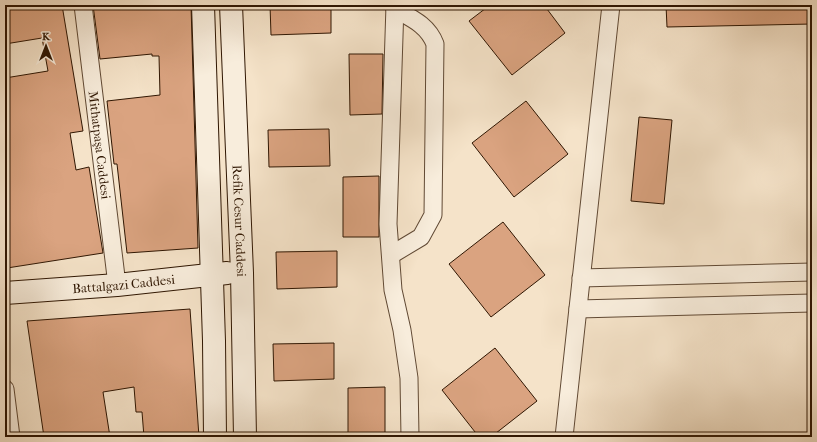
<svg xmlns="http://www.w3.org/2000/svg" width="817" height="442" viewBox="0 0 817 442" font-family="'IM FELL French Canon',serif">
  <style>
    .building { fill: #daa380; stroke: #2f1602 }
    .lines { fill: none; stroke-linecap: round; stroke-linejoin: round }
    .street-casing { stroke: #604934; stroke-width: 19 }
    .secondary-casing { stroke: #2f1602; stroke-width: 24 }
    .street { stroke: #f8eddc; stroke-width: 17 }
    .secondary { stroke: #f8eddc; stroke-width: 22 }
    .labels { text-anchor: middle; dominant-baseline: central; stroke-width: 4; stroke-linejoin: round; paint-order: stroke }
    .street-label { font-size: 13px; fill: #2f1602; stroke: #f8eddc }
  </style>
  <rect width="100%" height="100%" fill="#f5e3c9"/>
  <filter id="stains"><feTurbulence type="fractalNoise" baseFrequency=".005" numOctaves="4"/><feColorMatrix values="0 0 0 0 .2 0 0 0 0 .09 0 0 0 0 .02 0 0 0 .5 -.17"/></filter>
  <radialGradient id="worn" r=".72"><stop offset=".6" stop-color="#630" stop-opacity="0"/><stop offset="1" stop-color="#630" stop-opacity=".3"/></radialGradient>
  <!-- building -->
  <g class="building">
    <path d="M 5,5 L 62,5 L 83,131 L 70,133 L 76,170 L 89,167 L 103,253 L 7,268 L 5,254 L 5,78 L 48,71 L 42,38 L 5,44 Z"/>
    <path d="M 93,5 L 191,5 L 198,248 L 127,253 L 117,164 L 114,164 L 107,101 L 160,95 L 159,56 L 152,56 L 152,54 L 100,59 Z"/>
    <path d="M 270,5 L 331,5 L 331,33 L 271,35 Z"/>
    <path d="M 490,5 L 544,5 L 565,33 L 512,75 L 469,21 Z"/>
    <path d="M 666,5 L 812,5 L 812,24 L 667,27 Z"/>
    <path d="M 349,54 L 383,54 L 382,114 L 350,115 Z"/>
    <path d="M 526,101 L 568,154 L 514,197 L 472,143 Z"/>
    <path d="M 639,117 L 672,120 L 664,204 L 631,201 Z"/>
    <path d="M 329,129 L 330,166 L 269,167 L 268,130 Z"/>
    <path d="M 379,176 L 379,237 L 343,237 L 343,177 Z"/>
    <path d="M 503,222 L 545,275 L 491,317 L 449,264 Z"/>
    <path d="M 337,251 L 337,287 L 277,289 L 276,252 Z"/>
    <path d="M 190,309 L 199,437 L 144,437 L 142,412 L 136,412 L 134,387 L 103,392 L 110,437 L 44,437 L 27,321 Z"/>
    <path d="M 334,343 L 334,379 L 274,381 L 273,344 Z"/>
    <path d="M 495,348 L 537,401 L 491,437 L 479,437 L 442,390 Z"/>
    <path d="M 385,387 L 385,437 L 348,437 L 348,388 Z"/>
  </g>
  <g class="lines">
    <!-- street casing -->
    <g class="street-casing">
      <g id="street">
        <path id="s1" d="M 83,5 L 117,285"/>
        <path d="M 395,5 L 388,224 L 393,290 L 402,330 L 409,378 L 410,437"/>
        <path d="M 391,255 L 421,237 L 433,215 L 435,44 C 428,25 411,18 395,9"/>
        <path d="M 581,278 L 812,272"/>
        <path d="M 578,309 L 812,303"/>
        <path d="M 5,389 L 11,437"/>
        <path d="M 564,437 L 611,5"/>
      </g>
    </g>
    <!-- secondary casing -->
    <g class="secondary-casing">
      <g id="secondary">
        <path d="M 203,5 L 214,341 L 215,437"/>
        <path id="s2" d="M 231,5 L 242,273 L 245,437"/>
        <path id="s3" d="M 5,293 L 117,285 L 227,273"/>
      </g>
    </g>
    <!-- street -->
    <use href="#street" class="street"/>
    <!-- secondary -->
    <use href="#secondary" class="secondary"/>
  </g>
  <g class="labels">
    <!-- street labels -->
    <g class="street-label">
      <text stroke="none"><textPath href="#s1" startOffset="141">Mithatpaşa Caddesi</textPath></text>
      <text stroke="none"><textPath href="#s2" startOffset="216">Refik Cesur Caddesi</textPath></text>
      <text stroke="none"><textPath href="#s3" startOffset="119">Battalgazi Caddesi</textPath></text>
    </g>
  </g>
  <!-- margin -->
  <rect width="817" height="442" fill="none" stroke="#f5e3c9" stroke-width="20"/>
  <rect x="6" y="6" width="805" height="430" fill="none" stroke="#2f1602" stroke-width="2"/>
  <rect x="10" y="10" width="797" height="422" fill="none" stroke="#2f1602"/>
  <!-- north arrow -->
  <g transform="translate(46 46)" stroke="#f8eddc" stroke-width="3" paint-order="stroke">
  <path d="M0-3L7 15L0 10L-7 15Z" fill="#2f1602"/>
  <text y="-6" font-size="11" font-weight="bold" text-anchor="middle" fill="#2f1602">K</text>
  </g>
  <rect width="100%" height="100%" filter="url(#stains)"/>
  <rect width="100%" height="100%" fill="url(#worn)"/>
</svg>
